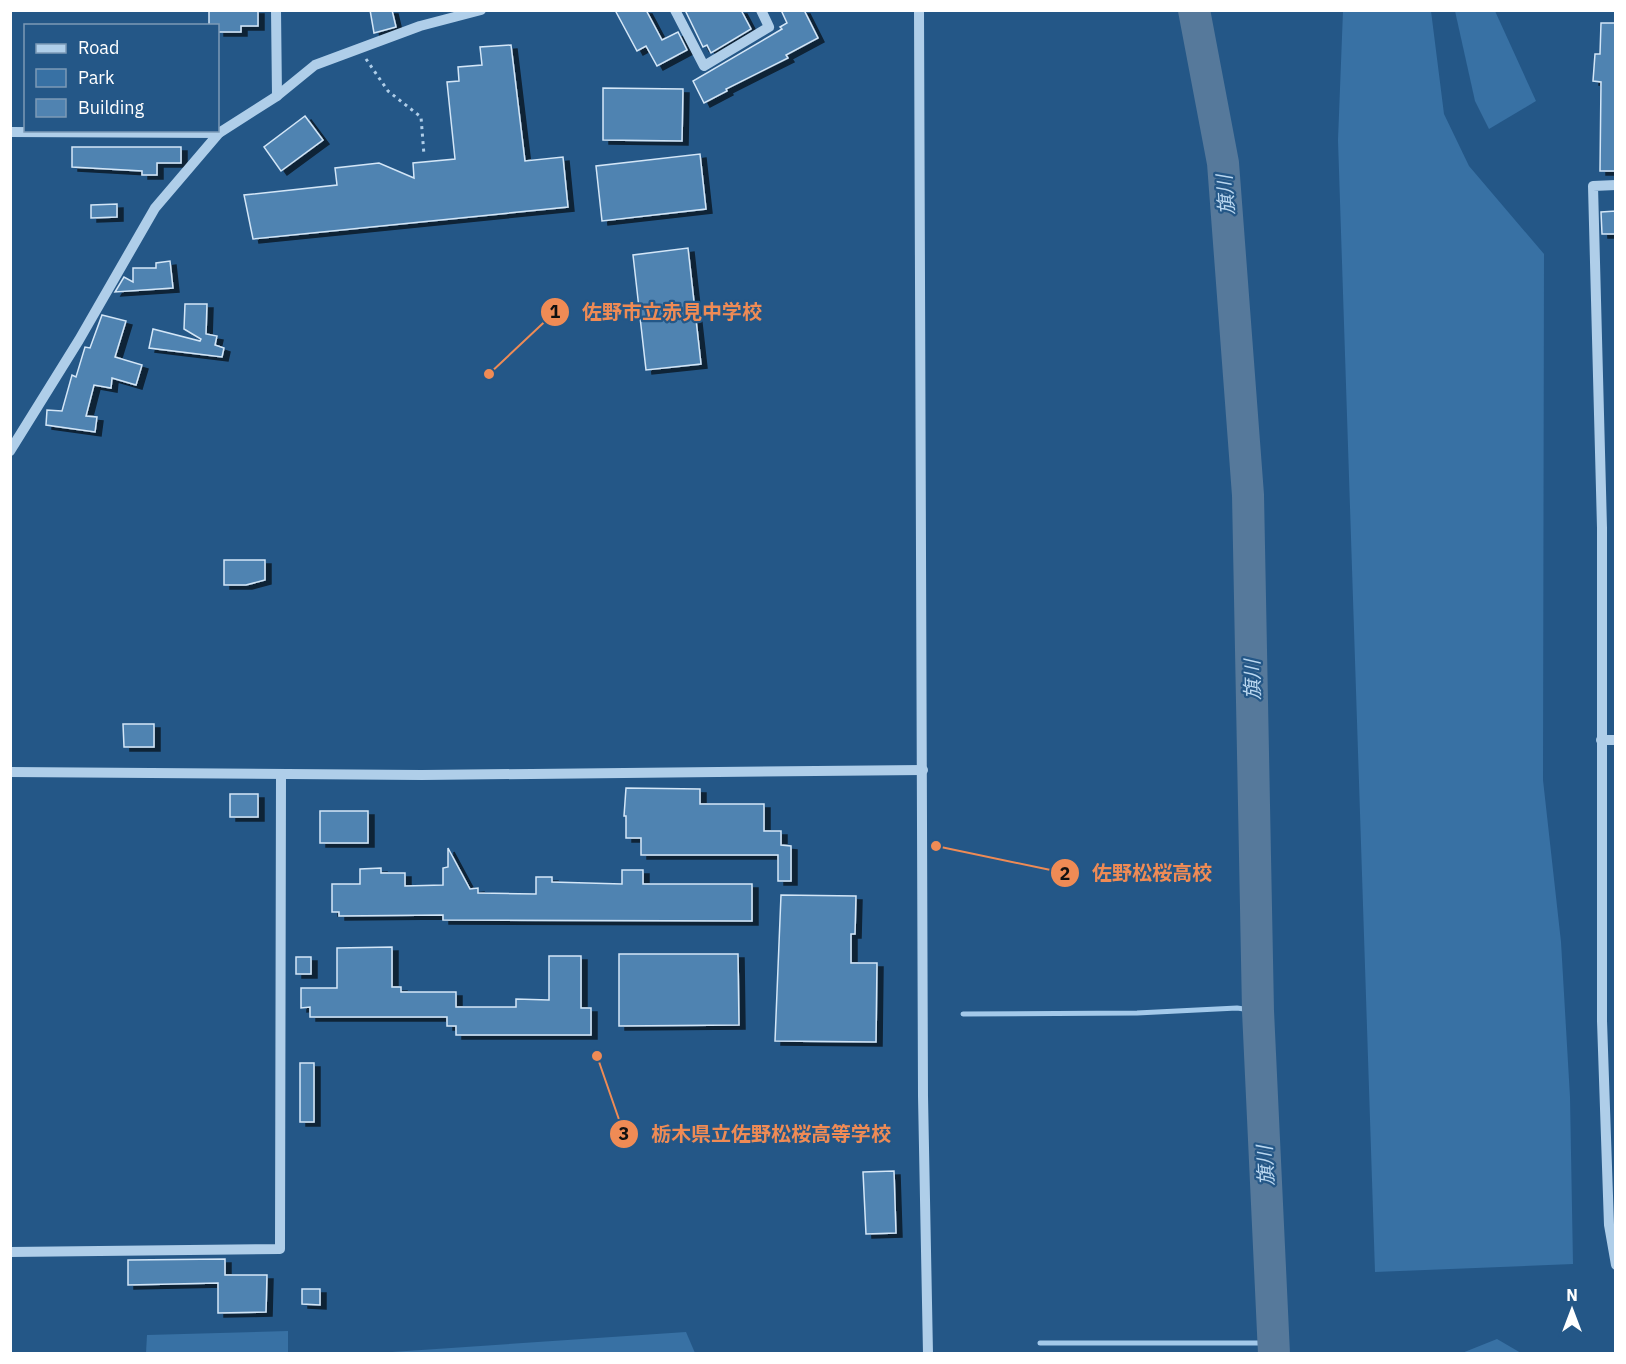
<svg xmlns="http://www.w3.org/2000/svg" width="1626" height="1364" viewBox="0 0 1626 1364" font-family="'IBM Plex Sans','Noto Sans JP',sans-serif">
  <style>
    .green { fill: #3871a4 }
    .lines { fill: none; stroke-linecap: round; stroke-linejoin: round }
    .stream { stroke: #a3c9ea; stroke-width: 5 }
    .river { stroke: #56799b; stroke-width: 32 }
    .building { fill: #5083b1; stroke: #d3e6f7; stroke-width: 1.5; filter: url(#shadow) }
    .path { stroke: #afcee9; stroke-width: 3; stroke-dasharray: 3 4.5; stroke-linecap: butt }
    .minor { stroke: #afcee9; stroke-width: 10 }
    .labels { text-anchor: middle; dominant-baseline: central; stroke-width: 4.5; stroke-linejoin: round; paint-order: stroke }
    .water-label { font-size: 20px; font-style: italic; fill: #bad7f0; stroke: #245787 }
    .leader { fill: none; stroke: #ef8b55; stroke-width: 2 }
    .callout-dot { fill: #ef8b55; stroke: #245787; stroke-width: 2 }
    .mark-label { font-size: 18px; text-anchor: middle; font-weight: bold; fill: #111 }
    .callout-label { font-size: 20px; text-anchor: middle; font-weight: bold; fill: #ef8b55; stroke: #245787; stroke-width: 4.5; stroke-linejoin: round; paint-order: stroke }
  </style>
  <defs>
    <filter id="shadow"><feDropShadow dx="6" dy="4" stdDeviation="0" flood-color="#0009"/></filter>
  </defs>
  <rect width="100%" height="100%" fill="#245787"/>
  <!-- green -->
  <g class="green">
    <path d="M 1431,11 L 1444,114 L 1469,166 L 1544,254 L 1543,780 L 1561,942 L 1570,1097 L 1573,1264 L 1375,1272 L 1338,140 L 1343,11 Z"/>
    <path d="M 1455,11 L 1495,11 L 1536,101 L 1489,129 L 1475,101 Z"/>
    <path d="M 288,1331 L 288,1353 L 146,1353 L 147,1335 Z"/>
    <path d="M 686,1332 L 695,1353 L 377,1353 Z"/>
    <path d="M 1497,1339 L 1521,1353 L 1462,1353 Z"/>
  </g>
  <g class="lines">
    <!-- stream -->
    <g class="stream">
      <path d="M 963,1014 L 1137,1013 L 1237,1008 L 1258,1011"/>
      <path d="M 1040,1343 L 1273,1343"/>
    </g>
    <!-- river -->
    <path class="river" d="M 1194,10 L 1223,163 L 1248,495 L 1258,1011 L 1274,1354"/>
  </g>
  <!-- building -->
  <g class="building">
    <path d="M 209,10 L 258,10 L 258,26 L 241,26 L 241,32 L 218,32 L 218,26 L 209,26 Z"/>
    <path d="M 370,10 L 392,10 L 396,27 L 374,33 Z"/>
    <path d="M 615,10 L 646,10 L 662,40 L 678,32 L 687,50 L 657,66 L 646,46 L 637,51 Z"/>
    <path d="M 685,10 L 741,10 L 751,29 L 711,53 L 707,45 L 703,47 Z"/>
    <path d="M 781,10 L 804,10 L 818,38 L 786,55 L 788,58 L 726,89 L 727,91 L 704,103 L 693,81 L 782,29 L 780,27 L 787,23 Z"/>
    <path d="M 1601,23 L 1616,23 L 1616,171 L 1600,171 L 1601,82 L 1593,81 L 1595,54 L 1600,54 Z"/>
    <path d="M 511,45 L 525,161 L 563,157 L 568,207 L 253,239 L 244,195 L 337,185 L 335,168 L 379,163 L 414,178 L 413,163 L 455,159 L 447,82 L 459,81 L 458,67 L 482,65 L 480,47 Z"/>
    <path d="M 603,88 L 683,89 L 682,141 L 603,140 Z"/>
    <path d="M 305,116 L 323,140 L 281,171 L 264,147 Z"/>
    <path d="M 72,147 L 181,147 L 181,163 L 157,163 L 157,175 L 142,175 L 142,171 L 72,167 Z"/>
    <path d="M 700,154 L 706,209 L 602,221 L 596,166 Z"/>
    <path d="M 117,204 L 117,217 L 91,218 L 91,205 Z"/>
    <path d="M 1616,211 L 1616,234 L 1602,234 L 1601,212 Z"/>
    <path d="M 688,248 L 701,364 L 646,370 L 633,255 Z"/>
    <path d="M 170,261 L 173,288 L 115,292 L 124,277 L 133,282 L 133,268 L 156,268 L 156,263 Z"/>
    <path d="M 185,304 L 207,304 L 206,334 L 217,336 L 215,345 L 224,348 L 222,357 L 149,348 L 153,329 L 200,341 L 201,339 L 184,329 Z"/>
    <path d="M 102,315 L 126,321 L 115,357 L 142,365 L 136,385 L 112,378 L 111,388 L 94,385 L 86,416 L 97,417 L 95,432 L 46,425 L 47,410 L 62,411 L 72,375 L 76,377 L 85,347 L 90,348 Z"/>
    <path d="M 224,560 L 265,560 L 265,580 L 246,585 L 224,585 Z"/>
    <path d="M 123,724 L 154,724 L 154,747 L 124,747 Z"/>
    <path d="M 626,788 L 700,789 L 700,804 L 764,804 L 764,831 L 781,831 L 781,845 L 791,846 L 791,881 L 778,881 L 778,855 L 641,855 L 641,838 L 626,838 L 626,816 L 624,816 Z"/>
    <rect x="230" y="794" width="28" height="23"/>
    <rect x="320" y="811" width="48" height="32"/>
    <path d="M 448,848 L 470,889 L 478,888 L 478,893 L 536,894 L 536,877 L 552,877 L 552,882 L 622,884 L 622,870 L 643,870 L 643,884 L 752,884 L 752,921 L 443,920 L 443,915 L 339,916 L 339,912 L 332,912 L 332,884 L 360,884 L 360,869 L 381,868 L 381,873 L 405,873 L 405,886 L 443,885 L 443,868 L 448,867 Z"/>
    <path d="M 781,895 L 856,896 L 855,934 L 851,934 L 851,963 L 877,963 L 876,1042 L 775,1041 Z"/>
    <path d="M 392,947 L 392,987 L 401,987 L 401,992 L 456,992 L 456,1007 L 516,1007 L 516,999 L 549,1000 L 549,956 L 581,956 L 581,1008 L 591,1008 L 591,1035 L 456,1035 L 456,1026 L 447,1026 L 447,1017 L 310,1017 L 310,1007 L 301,1008 L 301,988 L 337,988 L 337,948 Z"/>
    <path d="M 619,954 L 738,954 L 739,1025 L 619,1026 Z"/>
    <rect x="296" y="957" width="15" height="17"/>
    <rect x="300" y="1063" width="14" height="59"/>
    <path d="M 894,1171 L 896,1233 L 866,1234 L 863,1172 Z"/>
    <path d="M 225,1259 L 225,1275 L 267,1275 L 266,1312 L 218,1313 L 218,1283 L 128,1285 L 128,1260 Z"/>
    <path d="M 302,1289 L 320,1289 L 320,1305 L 302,1304 Z"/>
  </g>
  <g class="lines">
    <!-- path -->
    <path class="path" d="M 366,59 L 388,91 L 421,117 L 424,155"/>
    <!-- minor -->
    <g class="minor">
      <path d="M 276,10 L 277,96"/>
      <path d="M 675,10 L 704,66 L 769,27 L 761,10"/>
      <path d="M 919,10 L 923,1096 L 928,1354"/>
      <path d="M 10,132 L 219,133"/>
      <path d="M 1616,185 L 1593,186 L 1602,528 L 1602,1021 L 1609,1225 L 1616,1265"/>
      <path d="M 10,451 L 79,340 L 155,208 L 219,133 L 277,96 L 315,65 L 420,26 L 481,10"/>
      <path d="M 1601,740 L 1616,740"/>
      <path d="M 10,772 L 422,775 L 923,770"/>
      <path d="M 10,1252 L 280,1249 L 281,775"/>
    </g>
  </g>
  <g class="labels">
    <!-- water labels -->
    <g class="water-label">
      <text transform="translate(1225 195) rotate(-94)">旗川</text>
      <text transform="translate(1252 680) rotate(-91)">旗川</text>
      <text transform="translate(1265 1166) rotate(-93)">旗川</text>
    </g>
  </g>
  <!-- callouts -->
  <path class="leader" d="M489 374L555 312M936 846L1065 873M597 1056L624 1134"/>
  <g class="callout-dot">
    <circle cx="489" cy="374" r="6"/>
    <circle cx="936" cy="846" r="6"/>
    <circle cx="597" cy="1056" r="6"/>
    <circle cx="555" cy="312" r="15"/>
    <circle cx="1065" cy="873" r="15"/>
    <circle cx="624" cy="1134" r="15"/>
  </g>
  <g class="mark-label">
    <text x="555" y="318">1</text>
    <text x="1065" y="880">2</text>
    <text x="624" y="1140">3</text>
  </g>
  <g class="callout-label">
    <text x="672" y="319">佐野市立赤見中学校</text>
    <text x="1152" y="880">佐野松桜高校</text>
    <text x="771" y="1141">栃木県立佐野松桜高等学校</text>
  </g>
  <!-- border -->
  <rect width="1626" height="1364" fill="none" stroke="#ffffff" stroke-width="24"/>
  <!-- legend -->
  <rect x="24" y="24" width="195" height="108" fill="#245787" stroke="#7c9ab7" stroke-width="1.5"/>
  <rect x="36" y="44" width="30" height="9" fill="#afcee9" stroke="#7c9ab7" stroke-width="1.5"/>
  <text x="78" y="54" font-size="18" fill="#ffffff">Road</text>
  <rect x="36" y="69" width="30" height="18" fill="#3871a4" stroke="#7c9ab7" stroke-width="1.5"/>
  <text x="78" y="84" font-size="18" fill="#ffffff">Park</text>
  <rect x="36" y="99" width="30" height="18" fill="#5083b1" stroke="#7c9ab7" stroke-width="1.5"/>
  <text x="78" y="114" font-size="18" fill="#ffffff">Building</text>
  <!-- north arrow -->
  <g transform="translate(1572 1310)" stroke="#245787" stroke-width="4.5" paint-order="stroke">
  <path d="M0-4.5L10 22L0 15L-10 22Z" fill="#ffffff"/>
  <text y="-9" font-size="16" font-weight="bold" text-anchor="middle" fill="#ffffff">N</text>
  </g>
</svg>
